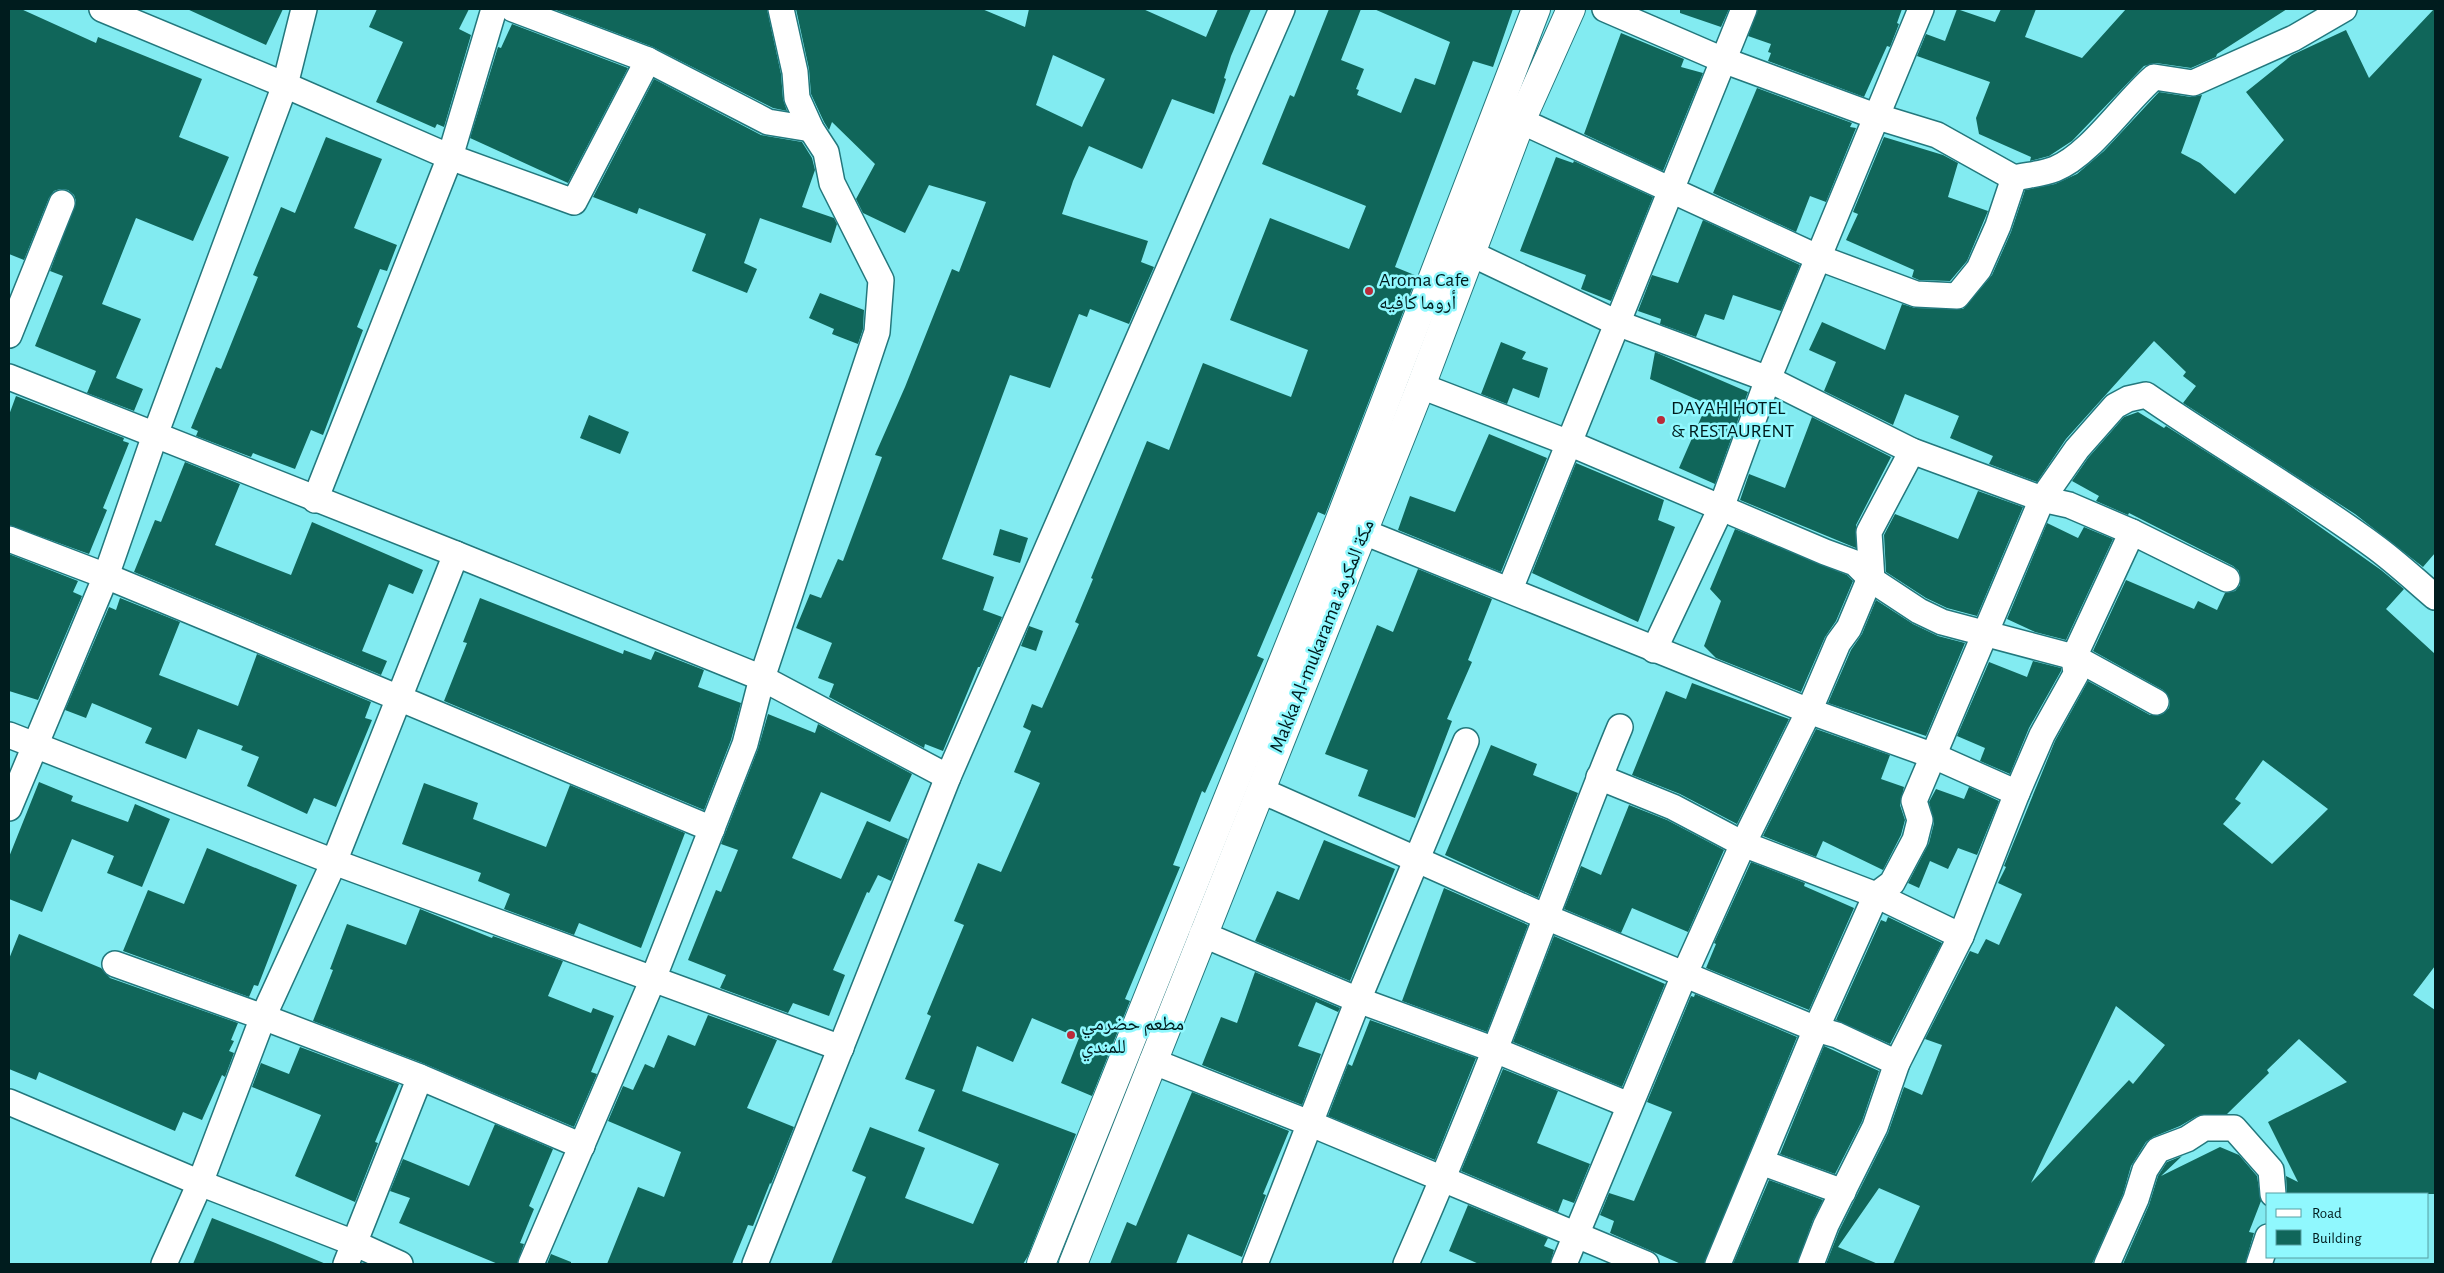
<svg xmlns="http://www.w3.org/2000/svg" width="2444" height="1273" viewBox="0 0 2444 1273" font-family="'Alegreya Sans','Noto Naskh Arabic',sans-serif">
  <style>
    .building { fill: #10665a; fill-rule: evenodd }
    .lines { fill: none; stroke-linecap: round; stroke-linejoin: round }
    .minor-casing { stroke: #23787d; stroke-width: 28 }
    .trunk-casing { stroke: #23787d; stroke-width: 30 }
    .minor { stroke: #fff; stroke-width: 25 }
    .trunk { stroke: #fff; stroke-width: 28 }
    .poi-dot { fill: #bb2b3a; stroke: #90f8fe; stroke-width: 2 }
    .labels { text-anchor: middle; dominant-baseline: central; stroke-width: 5; stroke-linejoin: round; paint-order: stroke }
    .poi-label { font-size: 20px; fill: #001c1e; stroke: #90f8fe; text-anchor: start }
    .street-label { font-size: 20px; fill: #001c1e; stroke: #90f8fe }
  </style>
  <rect width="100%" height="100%" fill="#82ebf1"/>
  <!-- building -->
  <g class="building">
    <path d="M 9,9 L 21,9 L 96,43 L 98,37 L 202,79 L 179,137 L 229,157 L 193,241 L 136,218 L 102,304 L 141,319 L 116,378 L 143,389 L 134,411 L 87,393 L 96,371 L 35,346 L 63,276 L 50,271 L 76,201 L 74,195 L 68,190 L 60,189 L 54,191 L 49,198 L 24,260 L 9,254 Z"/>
    <path d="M 187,9 L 283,9 L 266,45 Z"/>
    <path d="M 377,9 L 469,9 L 459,29 L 471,35 L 444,127 L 437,124 L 435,128 L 376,102 L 403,42 L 369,27 Z"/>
    <path d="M 553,9 L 767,9 L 781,74 L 783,99 L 787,111 L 773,108 L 653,47 Z"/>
    <path d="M 796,9 L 982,9 L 1025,27 L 1029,9 L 1143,9 L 1206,37 L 1218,9 L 1251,9 L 1231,56 L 1224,78 L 1226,79 L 1214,114 L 1172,99 L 1142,169 L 1089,146 L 1073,181 L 1062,214 L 1148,241 L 1141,262 L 1154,267 L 1129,324 L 1090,309 L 1087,317 L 1079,314 L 1050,388 L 1010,375 L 942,559 L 994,577 L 983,610 L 1002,617 L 980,667 L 978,667 L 943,751 L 925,744 L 924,748 L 829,697 L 834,684 L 818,678 L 832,643 L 796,628 L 810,594 L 821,598 L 838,559 L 843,561 L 882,457 L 875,455 L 905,387 L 952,269 L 959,272 L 986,202 L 929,185 L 905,233 L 863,213 L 856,199 L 875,164 L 832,122 L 829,130 L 824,122 L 811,94 L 809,69 ZM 1053,55 L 1105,79 L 1082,127 L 1036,105 Z"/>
    <path d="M 1329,9 L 1361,9 L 1341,60 L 1364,69 L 1356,89 L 1359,90 L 1357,95 L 1401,113 L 1415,78 L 1435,85 L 1450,42 L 1374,9 L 1513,9 L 1493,67 L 1473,61 L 1395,267 L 1417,276 L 1325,515 L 1318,512 L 1257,656 L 1264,659 L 1205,793 L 1202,791 L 1173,865 L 1180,867 L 1125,999 L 1130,1001 L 1092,1096 L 1061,1083 L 1079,1038 L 1032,1018 L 1013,1062 L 977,1046 L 962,1091 L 1076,1134 L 1028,1256 L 1023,1264 L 831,1264 L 866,1177 L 852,1171 L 870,1127 L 925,1148 L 905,1198 L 973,1224 L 999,1164 L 918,1131 L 935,1090 L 905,1079 L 931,1016 L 927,1014 L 964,925 L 954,921 L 978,863 L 1001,872 L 1040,783 L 1014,772 L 1031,731 L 1023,727 L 1032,704 L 1042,708 L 1079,624 L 1075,622 L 1093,579 L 1091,578 L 1147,441 L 1169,450 L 1203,363 L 1291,397 L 1308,350 L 1230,320 L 1270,218 L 1349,249 L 1366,206 L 1262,164 L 1290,95 L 1294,97 Z"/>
    <path d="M 1680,9 L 1729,9 L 1721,27 L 1680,13 Z"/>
    <path d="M 1758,9 L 1902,9 L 1897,23 L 1899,24 L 1890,47 L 1887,46 L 1864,97 L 1768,61 L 1771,53 L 1768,52 L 1771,44 L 1748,36 Z"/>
    <path d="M 1957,9 L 1995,22 L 2001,9 L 2036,9 L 2025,37 L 2082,58 L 2126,9 L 2287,9 L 2217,54 L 2216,57 L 2191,68 L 2156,63 L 2144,66 L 2072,141 L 2049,156 L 2030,161 L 2031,157 L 1979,134 L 1976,118 L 1990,82 L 1917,56 L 1926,34 L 1945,41 Z"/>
    <path d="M 2434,9 L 2435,553 L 2423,567 L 2355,514 L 2183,403 L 2196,386 L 2183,376 L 2186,372 L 2154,341 L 2066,439 L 2037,482 L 1989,464 L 1993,456 L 1950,438 L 1959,416 L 1905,394 L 1893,425 L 1824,391 L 1836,362 L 1809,350 L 1822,322 L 1885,350 L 1902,304 L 1915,308 L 1963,309 L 1992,275 L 2011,232 L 2025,190 L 2055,184 L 2077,174 L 2104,151 L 2159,92 L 2191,97 L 2202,95 L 2181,153 L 2200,163 L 2235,194 L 2284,140 L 2246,92 L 2292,55 L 2346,30 L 2369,78 Z"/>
    <path d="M 512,24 L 628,68 L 568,183 L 470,138 L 498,47 L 501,48 Z"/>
    <path d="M 1621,33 L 1684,59 L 1681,67 L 1703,73 L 1663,171 L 1584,134 Z"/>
    <path d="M 654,79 L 761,135 L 802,142 L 812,158 L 815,170 L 802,207 L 834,218 L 837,224 L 831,243 L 760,218 L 744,263 L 757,269 L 747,293 L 692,271 L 706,234 L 639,208 L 637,214 L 593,197 Z"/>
    <path d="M 1757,88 L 1852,123 L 1850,127 L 1856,128 L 1826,202 L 1810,196 L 1796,232 L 1713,193 Z"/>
    <path d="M 326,137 L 382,159 L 354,228 L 397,245 L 387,271 L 380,269 L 357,327 L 363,330 L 323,435 L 311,430 L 295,469 L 253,453 L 251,457 L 196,436 L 198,431 L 191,428 L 216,367 L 221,369 L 258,277 L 253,275 L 281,207 L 295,213 Z"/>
    <path d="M 1884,137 L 1943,155 L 1958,163 L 1948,197 L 1988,211 L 1967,261 L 1950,281 L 1919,280 L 1912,277 L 1914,270 L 1846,240 L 1858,214 L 1853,212 Z"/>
    <path d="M 1556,157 L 1573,163 L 1574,161 L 1653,197 L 1611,301 L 1581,289 L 1586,275 L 1520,251 Z"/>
    <path d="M 1703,220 L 1800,265 L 1781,311 L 1733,295 L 1724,320 L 1705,314 L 1696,337 L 1660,324 L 1661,319 L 1638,311 L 1652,275 L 1678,283 Z"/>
    <path d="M 820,293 L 864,310 L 863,329 L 858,344 L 832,334 L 834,329 L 809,318 Z"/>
    <path d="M 1501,342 L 1526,352 L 1522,359 L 1548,368 L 1539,398 L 1513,388 L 1507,404 L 1481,394 Z"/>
    <path d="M 1655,352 L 1748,392 L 1715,484 L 1679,468 L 1707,404 L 1650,379 Z"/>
    <path d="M 16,396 L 124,438 L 123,441 L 129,443 L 103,508 L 107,510 L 89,554 L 9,525 L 9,415 Z"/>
    <path d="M 2138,412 L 2164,428 L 2166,426 L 2282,500 L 2381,570 L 2404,589 L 2386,609 L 2435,654 L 2435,966 L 2413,995 L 2435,1010 L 2435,1194 L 2287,1194 L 2286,1176 L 2298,1182 L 2268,1122 L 2347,1082 L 2299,1039 L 2267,1070 L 2269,1073 L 2227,1114 L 2197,1116 L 2180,1126 L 2153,1137 L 2146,1142 L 2131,1166 L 2123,1194 L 2092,1264 L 1893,1264 L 1920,1206 L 1879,1188 L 1838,1247 L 1878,1264 L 1826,1264 L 1839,1231 L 1888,1133 L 1904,1087 L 1922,1095 L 1942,1045 L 1925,1039 L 1970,951 L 1978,954 L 1986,939 L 1999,945 L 2022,894 L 1998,883 L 2006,867 L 2004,866 L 2055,741 L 2088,681 L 2150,715 L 2163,714 L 2169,708 L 2170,701 L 2163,690 L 2093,651 L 2126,580 L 2194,609 L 2198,601 L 2217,610 L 2225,593 L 2235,591 L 2240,585 L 2239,571 L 2233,566 L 2129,513 L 2128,515 L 2096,501 L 2099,496 L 2072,481 L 2088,458 L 2124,417 ZM 2263,760 L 2328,809 L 2272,864 L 2223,824 L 2241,803 L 2235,799 ZM 2116,1006 L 2165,1045 L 2133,1084 L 2129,1080 L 2031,1183 Z"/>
    <path d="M 589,415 L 629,432 L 620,454 L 580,438 Z"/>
    <path d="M 1812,417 L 1891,457 L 1856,525 L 1856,548 L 1740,500 L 1749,474 L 1785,488 Z"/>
    <path d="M 1489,434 L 1547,458 L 1501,572 L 1398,530 L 1410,496 L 1455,512 Z"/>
    <path d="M 185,462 L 240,484 L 215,545 L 291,575 L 312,522 L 423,570 L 413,594 L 389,584 L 362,651 L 387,661 L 381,675 L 134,572 L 155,520 L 161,522 Z"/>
    <path d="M 1576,463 L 1664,500 L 1658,520 L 1675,527 L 1638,622 L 1532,573 Z"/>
    <path d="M 1978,491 L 2023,507 L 1977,616 L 1947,608 L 1926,598 L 1886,572 L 1884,535 L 1895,514 L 1958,539 Z"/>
    <path d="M 2047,523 L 2078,538 L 2084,527 L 2113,539 L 2066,640 L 2035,632 L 2007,619 Z"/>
    <path d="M 1000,529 L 1028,538 L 1020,563 L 993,555 Z"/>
    <path d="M 1735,529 L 1847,575 L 1853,581 L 1836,621 L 1825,637 L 1801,692 L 1716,658 L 1704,646 L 1721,601 L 1710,589 Z"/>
    <path d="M 9,554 L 78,581 L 73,592 L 82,596 L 38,700 L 9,691 Z"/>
    <path d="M 1418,569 L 1492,599 L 1468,660 L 1472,662 L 1447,719 L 1452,721 L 1415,818 L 1358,796 L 1368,770 L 1325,754 L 1377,625 L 1393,632 Z"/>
    <path d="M 120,598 L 180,622 L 159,675 L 238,706 L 257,654 L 371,702 L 365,718 L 372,720 L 336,807 L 314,798 L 307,814 L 247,786 L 259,757 L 241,750 L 243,746 L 198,729 L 186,759 L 145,743 L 152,728 L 92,703 L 86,718 L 65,710 L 109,607 L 116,610 Z"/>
    <path d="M 480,598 L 623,654 L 624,650 L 651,660 L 655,651 L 686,663 L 704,670 L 698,687 L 741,703 L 731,740 L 704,810 L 444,701 L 467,643 L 463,642 Z"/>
    <path d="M 1876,600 L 1913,624 L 1938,636 L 1965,643 L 1926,736 L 1828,703 L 1851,650 L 1862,634 Z"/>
    <path d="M 1029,626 L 1043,631 L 1036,651 L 1021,646 Z"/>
    <path d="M 2033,661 L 2061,668 L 2061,671 L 2029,728 L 2010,774 L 1980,761 L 1985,748 L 1957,736 L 1989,662 L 2027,677 Z"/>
    <path d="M 1692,683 L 1789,719 L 1737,824 L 1680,794 L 1632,775 L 1666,691 L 1686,699 Z"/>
    <path d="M 768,714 L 815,733 L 818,724 L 912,774 L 890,822 L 821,792 L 792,858 L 841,879 L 867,821 L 908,839 L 891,881 L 878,875 L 869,893 L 867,892 L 833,970 L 845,975 L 829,1016 L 793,1003 L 788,1013 L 720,988 L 726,975 L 688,960 L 716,890 L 721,892 L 738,850 L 721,844 L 758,749 Z"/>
    <path d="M 1816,729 L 1890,755 L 1881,779 L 1904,787 L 1900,805 L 1905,820 L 1901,835 L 1883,870 L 1823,841 L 1816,857 L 1763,836 Z"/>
    <path d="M 1491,745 L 1537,764 L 1533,775 L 1578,793 L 1538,898 L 1445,855 Z"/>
    <path d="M 39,782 L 73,796 L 71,801 L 128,822 L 135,804 L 170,819 L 142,887 L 107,873 L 114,856 L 72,839 L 42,912 L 9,899 L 9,857 Z"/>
    <path d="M 424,783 L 478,803 L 473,819 L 546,847 L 570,785 L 685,833 L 641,948 L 579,923 L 574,935 L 504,909 L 510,894 L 478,881 L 481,873 L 402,844 Z"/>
    <path d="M 1969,787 L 1999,801 L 1977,855 L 1958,848 L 1948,869 L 1930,861 L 1919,888 L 1908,883 L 1929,843 L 1934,823 L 1929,802 L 1936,789 L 1964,799 Z"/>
    <path d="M 1629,805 L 1667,820 L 1724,850 L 1688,932 L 1632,908 L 1621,933 L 1564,909 L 1581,866 L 1601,875 Z"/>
    <path d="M 1324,840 L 1395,869 L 1350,981 L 1255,941 L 1277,891 L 1299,900 Z"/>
    <path d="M 207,848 L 297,885 L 258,986 L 254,985 L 249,997 L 123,951 L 148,890 L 184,904 Z"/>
    <path d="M 1751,862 L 1805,883 L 1804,886 L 1854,908 L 1809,1010 L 1706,968 L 1716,944 L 1714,943 Z"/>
    <path d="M 1444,888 L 1528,925 L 1487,1032 L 1402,1001 Z"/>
    <path d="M 420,909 L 492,938 L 493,936 L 563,961 L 548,996 L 591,1013 L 593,1008 L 614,1016 L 591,1072 L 597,1074 L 574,1127 L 425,1064 L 313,1021 L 333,970 L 330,969 L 347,924 L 406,945 Z"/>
    <path d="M 1888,917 L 1942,943 L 1890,1044 L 1836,1020 L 1881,920 L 1886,922 Z"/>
    <path d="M 19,934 L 101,968 L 110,978 L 238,1023 L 231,1040 L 234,1041 L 229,1051 L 234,1053 L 225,1077 L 222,1075 L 202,1120 L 183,1112 L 175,1131 L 39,1072 L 36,1080 L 9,1069 L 9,959 Z"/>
    <path d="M 1554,936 L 1665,984 L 1622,1087 L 1513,1042 Z"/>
    <path d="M 1255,972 L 1340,1008 L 1338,1012 L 1316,1002 L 1298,1046 L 1321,1054 L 1302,1105 L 1202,1065 L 1221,1017 L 1237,1023 Z"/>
    <path d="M 1695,994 L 1797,1037 L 1704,1264 L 1681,1264 L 1610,1233 L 1614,1221 L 1600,1215 L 1609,1193 L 1634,1201 L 1672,1112 L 1647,1102 L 1691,996 L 1694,997 Z"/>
    <path d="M 708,1015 L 777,1040 L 747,1108 L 794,1127 L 771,1184 L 770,1183 L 753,1226 L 748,1225 L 732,1264 L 607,1264 L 638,1187 L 664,1197 L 681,1152 L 608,1121 L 623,1086 L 633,1090 L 645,1064 L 654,1068 L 668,1035 L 695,1046 Z"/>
    <path d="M 1370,1020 L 1476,1058 L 1435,1160 L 1328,1116 L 1348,1064 L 1352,1066 Z"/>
    <path d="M 1824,1046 L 1879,1071 L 1862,1121 L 1835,1174 L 1780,1154 Z"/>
    <path d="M 300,1047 L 399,1084 L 375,1142 L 378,1143 L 355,1202 L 295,1176 L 321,1115 L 252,1087 L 261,1063 L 289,1074 Z"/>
    <path d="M 1503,1069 L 1558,1091 L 1537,1143 L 1590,1164 L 1574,1203 L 1563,1199 L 1558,1212 L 1461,1171 Z"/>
    <path d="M 1192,1092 L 1289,1131 L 1263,1194 L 1266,1195 L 1242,1257 L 1188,1234 L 1176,1264 L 1110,1264 L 1127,1222 L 1136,1226 Z"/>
    <path d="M 495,1124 L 553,1149 L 529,1206 L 534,1209 L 520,1243 L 524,1244 L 517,1264 L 498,1264 L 399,1223 L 410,1198 L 390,1191 L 403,1159 L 469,1186 Z"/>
    <path d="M 2220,1147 L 2239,1155 L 2257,1176 L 2261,1201 L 2249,1232 L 2254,1233 L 2245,1264 L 2123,1264 L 2149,1205 L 2158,1176 L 2167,1162 L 2182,1156 L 2161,1176 Z"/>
    <path d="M 1769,1180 L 1823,1200 L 1813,1220 L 1797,1264 L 1733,1264 Z"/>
    <path d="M 1468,1205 L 1548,1238 L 1544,1246 L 1554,1250 L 1550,1264 L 1479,1264 L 1449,1251 Z"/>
    <path d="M 212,1218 L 273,1242 L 326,1264 L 193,1264 Z"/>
    <path d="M 551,1254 L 571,1262 L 571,1264 L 547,1264 Z"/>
  </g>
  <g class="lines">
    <!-- minor casing -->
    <g class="minor-casing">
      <g id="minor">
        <path d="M 102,9 L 285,85 L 450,157 L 574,202 L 648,60"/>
        <path d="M 513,9 L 648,60 L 768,122 L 811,129"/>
        <path d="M 1605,9 L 1723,60 L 1875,116 L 1937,135 L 2014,178 C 2027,175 2043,174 2055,169 C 2090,155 2124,103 2154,77 L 2193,83 L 2294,38 L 2344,9"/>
        <path d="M 1521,121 L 1817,257 L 1916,294 L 1957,296 L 1979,269 L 1998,226 L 2014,178"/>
        <path d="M 1472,254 L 1617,323 L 1768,379 L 1912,451 L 2042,499 L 2069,505 L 2132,532 L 2227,579"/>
        <path d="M 9,335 L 62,203"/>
        <path d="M 9,377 L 456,554 L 762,678 L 948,777"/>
        <path d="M 1421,386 L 1569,443 L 1825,552 L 1855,563 L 1872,580 L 1919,611 L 1942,622 L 2074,657 L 2156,702"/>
        <path d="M 315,500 L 450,157 L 494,9"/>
        <path d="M 1344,524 L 1809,711 L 1934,756 L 2017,793"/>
        <path d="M 9,539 L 106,576 L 241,632 L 712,829"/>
        <path d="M 1510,589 L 1744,9"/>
        <path d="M 1654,650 L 1721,508 L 1768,379 L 1921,9"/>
        <path d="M 9,735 L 334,862 L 841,1048"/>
        <path d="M 1599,777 L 1673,807 L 1743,844 L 1876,895 L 1961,936"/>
        <path d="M 1260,790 L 1546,917 L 1816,1029 L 1837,1035 L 1897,1063"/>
        <path d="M 9,808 L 106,576 L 155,435 L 285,85 L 304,9"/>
        <path d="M 1202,934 L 1358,1000 L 1495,1050 L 1629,1105"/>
        <path d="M 115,964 L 263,1017 L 420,1077 L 582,1146"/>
        <path d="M 1152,1061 L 1309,1123 L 1646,1264"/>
        <path d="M 9,1102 L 200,1183 L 354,1243 L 400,1264"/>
        <path d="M 1761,1162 L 1843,1192"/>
        <path d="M 164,1264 L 200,1183 L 263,1017 L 334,862 L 456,554"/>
        <path d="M 346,1264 L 420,1077"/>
        <path d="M 531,1264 L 653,979 L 745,744 L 762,678 L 877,332 L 881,280 L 832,183 L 826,152 L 811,129 L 797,98 L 795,72 L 781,9"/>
        <path d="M 755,1264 L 948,777 L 1282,9"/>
        <path d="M 1255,1264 L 1358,1000 L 1466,741"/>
        <path d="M 1406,1264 C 1456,1150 1502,1034 1546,917 C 1571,853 1594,789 1620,727"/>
        <path d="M 1564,1264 L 1685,973 L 1743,844 L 1809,711 L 1838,643 L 1849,628 L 1867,585 L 1872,580 L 1869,532 L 1912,451"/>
        <path d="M 1718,1264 L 1816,1029 L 1876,895 L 1892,883 L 1915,840 L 1920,820 L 1914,801 L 2042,499 L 2077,449 L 2115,406 L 2128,399 L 2146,395 C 2221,447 2301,492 2374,546 C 2396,562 2415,580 2435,597"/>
        <path d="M 1811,1264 L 1826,1225 L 1875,1127 L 1897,1063 L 1961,936 L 2017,793 L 2042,735 L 2076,674 L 2074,657 L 2132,532"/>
        <path d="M 2107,1264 L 2136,1199 L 2145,1170 L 2158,1150 L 2187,1139 L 2204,1128 L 2234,1128 L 2271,1170 L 2273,1194"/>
        <path d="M 2259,1264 L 2268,1237"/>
      </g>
    </g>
    <!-- trunk casing -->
    <g class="trunk-casing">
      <g id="trunk">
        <path d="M 1041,1264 L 1339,522 L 1536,9"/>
        <path d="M 1073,1264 L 1421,386 L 1521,121 L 1571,9"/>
      </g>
    </g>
    <!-- minor -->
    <use href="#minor" class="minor"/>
    <!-- trunk -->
    <use href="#trunk" class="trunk"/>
  </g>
  <!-- markers -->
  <g class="poi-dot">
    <circle cx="1369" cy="291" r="5"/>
    <circle cx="1661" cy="420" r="5"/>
    <circle cx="1071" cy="1035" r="5"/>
  </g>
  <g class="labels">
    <!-- poi labels -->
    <g class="poi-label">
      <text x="1379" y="280">Aroma Cafe<tspan x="1379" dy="23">أروما كافيه</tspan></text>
      <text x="1671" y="408">DAYAH HOTEL<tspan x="1671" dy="23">&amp; RESTAURENT</tspan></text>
      <text x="1081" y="1024">مطعم حضرمي<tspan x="1081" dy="23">للمندي</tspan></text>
    </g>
    <!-- street labels -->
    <g class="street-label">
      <text transform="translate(1322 636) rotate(-68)">Makka Al-mukarama مكة المكرمة</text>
    </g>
  </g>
  <!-- border -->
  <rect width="2444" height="1273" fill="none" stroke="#001c1e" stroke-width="20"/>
  <!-- legend -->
  <rect x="2266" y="1193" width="162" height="65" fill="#90f8fe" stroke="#56a0a4"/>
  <rect x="2276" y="1209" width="25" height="8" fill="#ffffff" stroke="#56a0a4"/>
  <text x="2312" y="1218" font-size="15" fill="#001c1e">Road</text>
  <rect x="2276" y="1230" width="25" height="15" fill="#10665a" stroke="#56a0a4"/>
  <text x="2312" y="1243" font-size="15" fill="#001c1e">Building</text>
</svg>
